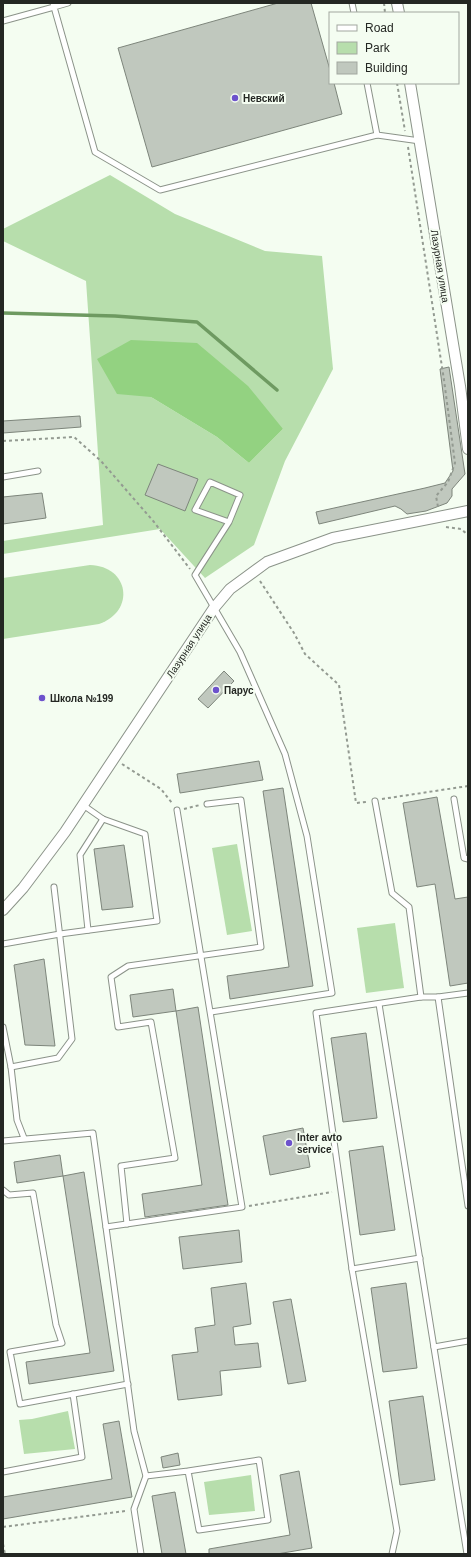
<svg xmlns="http://www.w3.org/2000/svg" width="471" height="1557" viewBox="0 0 471 1557" font-family="Helvetica,sans-serif">
  <style>
    .green { fill: #b7deac; fill-rule: evenodd }
    .forest { fill: #93d281 }
    .lines { fill: none; stroke-linecap: round; stroke-linejoin: round }
    .stream { stroke: #6e9a61; stroke-width: 3.5 }
    .building { fill: #c0c8be; stroke: #7d857b }
    .service-casing { stroke: #8b9389; stroke-width: 7 }
    .minor-casing { stroke: #8b9389; stroke-width: 12 }
    .path { stroke: #939a91; stroke-width: 2; stroke-dasharray: 3 3; stroke-linecap: butt }
    .service { stroke: #fff; stroke-width: 5 }
    .minor { stroke: #fff; stroke-width: 10 }
    .poi-dot { fill: #6d52cc; stroke: #f4fdf1; stroke-width: 1.5 }
    .labels { text-anchor: middle; dominant-baseline: central; stroke-width: 4; stroke-linejoin: round; paint-order: stroke }
    .poi-label { font-size: 10px; font-weight: bold; fill: #242723; stroke: #f4fdf1; text-anchor: start }
    .street-label { font-size: 10px; fill: #242723; stroke: #f4fdf1 }
  </style>
  <rect width="100%" height="100%" fill="#f4fdf1"/>
  <!-- green -->
  <g class="green">
    <path d="M 110,175 L 175,214 L 265,251 L 322,256 L 333,369 L 285,461 L 254,545 L 205,578 L 160,529 L 3,554 L 3,541 L 103,525 L 86,281 L 3,241 L 3,229 ZM 151,397 L 283,429 L 249,463 L 217,437 Z"/>
    <path d="M 90,565 C 129,566 136,611 99,624 L 3,639 L 3,578 Z"/>
    <path d="M 237,844 L 252,931 L 227,935 L 212,848 Z"/>
    <path d="M 395,923 L 404,988 L 366,993 L 357,928 Z"/>
    <path d="M 68,1411 L 75,1449 L 24,1454 L 19,1420 L 32,1419 Z"/>
    <path d="M 251,1475 L 255,1511 L 209,1515 L 204,1482 Z"/>
  </g>
  <!-- forest -->
  <path class="forest" d="M 131,340 L 197,343 L 248,386 L 283,429 L 249,463 L 217,437 L 151,397 L 117,394 L 97,359 Z"/>
  <g class="lines">
    <!-- stream -->
    <path class="stream" d="M 3,313 L 115,316 L 197,322 L 277,390"/>
  </g>
  <!-- building -->
  <g class="building">
    <path d="M 278,3 L 311,3 L 330,70 L 330,83 L 334,83 L 342,114 L 152,167 L 118,48 Z"/>
    <path d="M 449,367 L 465,474 L 452,489 L 452,496 L 447,503 L 426,511 L 407,514 L 401,509 L 395,506 L 319,524 L 316,512 L 425,488 L 445,483 L 453,471 L 440,369 Z"/>
    <path d="M 80,416 L 81,427 L 3,433 L 3,421 Z"/>
    <path d="M 158,464 L 198,479 L 185,511 L 145,495 Z"/>
    <path d="M 42,493 L 46,518 L 3,524 L 3,497 Z"/>
    <path d="M 224,671 L 234,681 L 208,708 L 198,699 Z"/>
    <path d="M 259,761 L 263,780 L 180,793 L 177,774 Z"/>
    <path d="M 283,788 L 313,986 L 230,999 L 227,976 L 289,967 L 263,791 Z"/>
    <path d="M 437,797 L 455,899 L 468,897 L 468,983 L 450,986 L 435,884 L 417,887 L 403,803 Z"/>
    <path d="M 124,845 L 133,907 L 102,910 L 94,849 Z"/>
    <path d="M 44,959 L 55,1046 L 25,1045 L 14,965 Z"/>
    <path d="M 173,989 L 176,1011 L 133,1017 L 130,995 Z"/>
    <path d="M 198,1007 L 228,1205 L 145,1217 L 142,1194 L 202,1185 L 176,1011 Z"/>
    <path d="M 366,1033 L 377,1118 L 343,1122 L 331,1038 Z"/>
    <path d="M 303,1128 L 310,1167 L 270,1175 L 263,1136 Z"/>
    <path d="M 383,1146 L 395,1230 L 360,1235 L 349,1151 Z"/>
    <path d="M 60,1155 L 63,1176 L 17,1183 L 14,1162 Z"/>
    <path d="M 84,1172 L 114,1371 L 29,1384 L 26,1362 L 90,1353 L 63,1176 Z"/>
    <path d="M 239,1230 L 242,1262 L 183,1269 L 179,1237 Z"/>
    <path d="M 246,1283 L 251,1324 L 233,1327 L 235,1345 L 258,1343 L 261,1367 L 220,1371 L 222,1395 L 178,1400 L 172,1355 L 198,1352 L 195,1328 L 215,1325 L 211,1288 Z"/>
    <path d="M 406,1283 L 417,1368 L 383,1372 L 371,1288 Z"/>
    <path d="M 291,1299 L 306,1381 L 288,1384 L 273,1302 Z"/>
    <path d="M 423,1396 L 435,1480 L 400,1485 L 389,1401 Z"/>
    <path d="M 119,1421 L 132,1497 L 3,1519 L 3,1497 L 112,1479 L 103,1424 Z"/>
    <path d="M 178,1453 L 180,1465 L 163,1468 L 161,1457 Z"/>
    <path d="M 299,1471 L 312,1548 L 277,1554 L 209,1554 L 209,1549 L 290,1535 L 280,1475 Z"/>
    <path d="M 175,1492 L 186,1554 L 162,1554 L 152,1496 Z"/>
  </g>
  <g class="lines">
    <!-- service casing -->
    <g class="service-casing">
      <g id="service">
        <path d="M 68,3 L 54,7 L 95,152 L 160,190 L 377,135"/>
        <path d="M 352,3 L 354,13"/>
        <path d="M 3,21 L 54,7 L 53,3"/>
        <path d="M 367,83 L 377,135 L 420,141"/>
        <path d="M 3,477 L 38,471"/>
        <path d="M 454,799 L 464,858 L 468,859"/>
        <path d="M 375,801 L 392,893 L 409,907 L 421,997"/>
        <path d="M 88,930 L 80,855 L 103,819"/>
        <path d="M 3,944 L 60,934 L 157,921 L 145,834 L 103,819 L 83,805"/>
        <path d="M 438,997 L 468,1206"/>
        <path d="M 379,1004 L 467,1554"/>
        <path d="M 211,1012 L 332,993 L 307,836 L 285,754 L 240,652 L 195,575 L 229,522 L 240,495 L 210,482 L 195,510 L 229,522"/>
        <path d="M 3,1027 L 11,1067 L 17,1120 L 24,1138"/>
        <path d="M 11,1067 L 58,1058 L 72,1039 L 54,887"/>
        <path d="M 3,1141 L 93,1133 L 134,1431 L 146,1476 L 134,1509 L 141,1554"/>
        <path d="M 3,1190 L 9,1195 L 33,1193 L 56,1325 L 62,1343 L 10,1352 L 20,1404 L 128,1384"/>
        <path d="M 127,1224 L 121,1166 L 175,1158 L 151,1022 L 118,1027 L 111,977 L 128,966 L 261,947 L 241,800 L 207,804"/>
        <path d="M 106,1227 L 242,1207 L 177,810"/>
        <path d="M 352,1269 L 420,1258"/>
        <path d="M 434,1347 L 468,1341"/>
        <path d="M 3,1472 L 82,1457 L 73,1394"/>
        <path d="M 146,1476 L 188,1471 L 199,1530 L 268,1520 L 259,1460 L 188,1471"/>
        <path d="M 392,1554 L 397,1531 L 352,1269 L 316,1013 L 421,997 L 438,997 L 468,993"/>
      </g>
    </g>
    <!-- minor casing -->
    <g class="minor-casing">
      <g id="minor">
        <path d="M 397,3 L 399,13"/>
        <path d="M 410,83 L 460,386 L 468,449"/>
        <path d="M 3,910 L 23,888 L 65,832 L 214,608 L 230,589 L 267,562 L 333,538 L 468,511"/>
      </g>
    </g>
    <!-- path -->
    <g class="path">
      <path d="M 384,3 L 385,13"/>
      <path d="M 397,83 L 405,131"/>
      <path d="M 408,147 L 444,380 L 455,463 L 448,482 L 436,496 L 438,507"/>
      <path d="M 3,441 L 74,437 L 101,461 L 154,522 L 190,569"/>
      <path d="M 446,527 L 461,529 L 468,535"/>
      <path d="M 260,581 L 294,633 L 305,654 L 339,685 L 356,803 L 366,802"/>
      <path d="M 122,764 L 161,789 L 172,803"/>
      <path d="M 382,799 L 468,786"/>
      <path d="M 184,809 L 200,805"/>
      <path d="M 249,1206 L 332,1192"/>
      <path d="M 3,1527 L 125,1511"/>
      <path d="M 3,1544 L 5,1554"/>
    </g>
    <!-- service -->
    <use href="#service" class="service"/>
    <!-- minor -->
    <use href="#minor" class="minor"/>
  </g>
  <!-- markers -->
  <g class="poi-dot">
    <circle cx="235" cy="98" r="4"/>
    <circle cx="216" cy="690" r="4"/>
    <circle cx="42" cy="698" r="4"/>
    <circle cx="289" cy="1143" r="4"/>
  </g>
  <g class="labels">
    <!-- poi labels -->
    <g class="poi-label">
      <text x="243" y="98">Невский</text>
      <text x="224" y="690">Парус</text>
      <text x="50" y="698">Школа №199</text>
      <text x="297" y="1137">Inter avto<tspan x="297" dy="12">service</tspan></text>
    </g>
    <!-- street labels -->
    <g class="street-label">
      <text transform="translate(440 266) rotate(81)">Лазурная улица</text>
      <text transform="translate(189 646) rotate(-57)">Лазурная улица</text>
    </g>
  </g>
  <!-- border -->
  <rect width="471" height="1557" fill="none" stroke="#242723" stroke-width="8"/>
  <!-- legend -->
  <rect x="329" y="12" width="130" height="72" fill="#f4fdf1" stroke="#a1a79f"/>
  <rect x="337" y="25" width="20" height="6" fill="#ffffff" stroke="#a1a79f"/>
  <text x="365" y="32" font-size="12" fill="#242723">Road</text>
  <rect x="337" y="42" width="20" height="12" fill="#b7deac" stroke="#a1a79f"/>
  <text x="365" y="52" font-size="12" fill="#242723">Park</text>
  <rect x="337" y="62" width="20" height="12" fill="#c0c8be" stroke="#a1a79f"/>
  <text x="365" y="72" font-size="12" fill="#242723">Building</text>
</svg>
